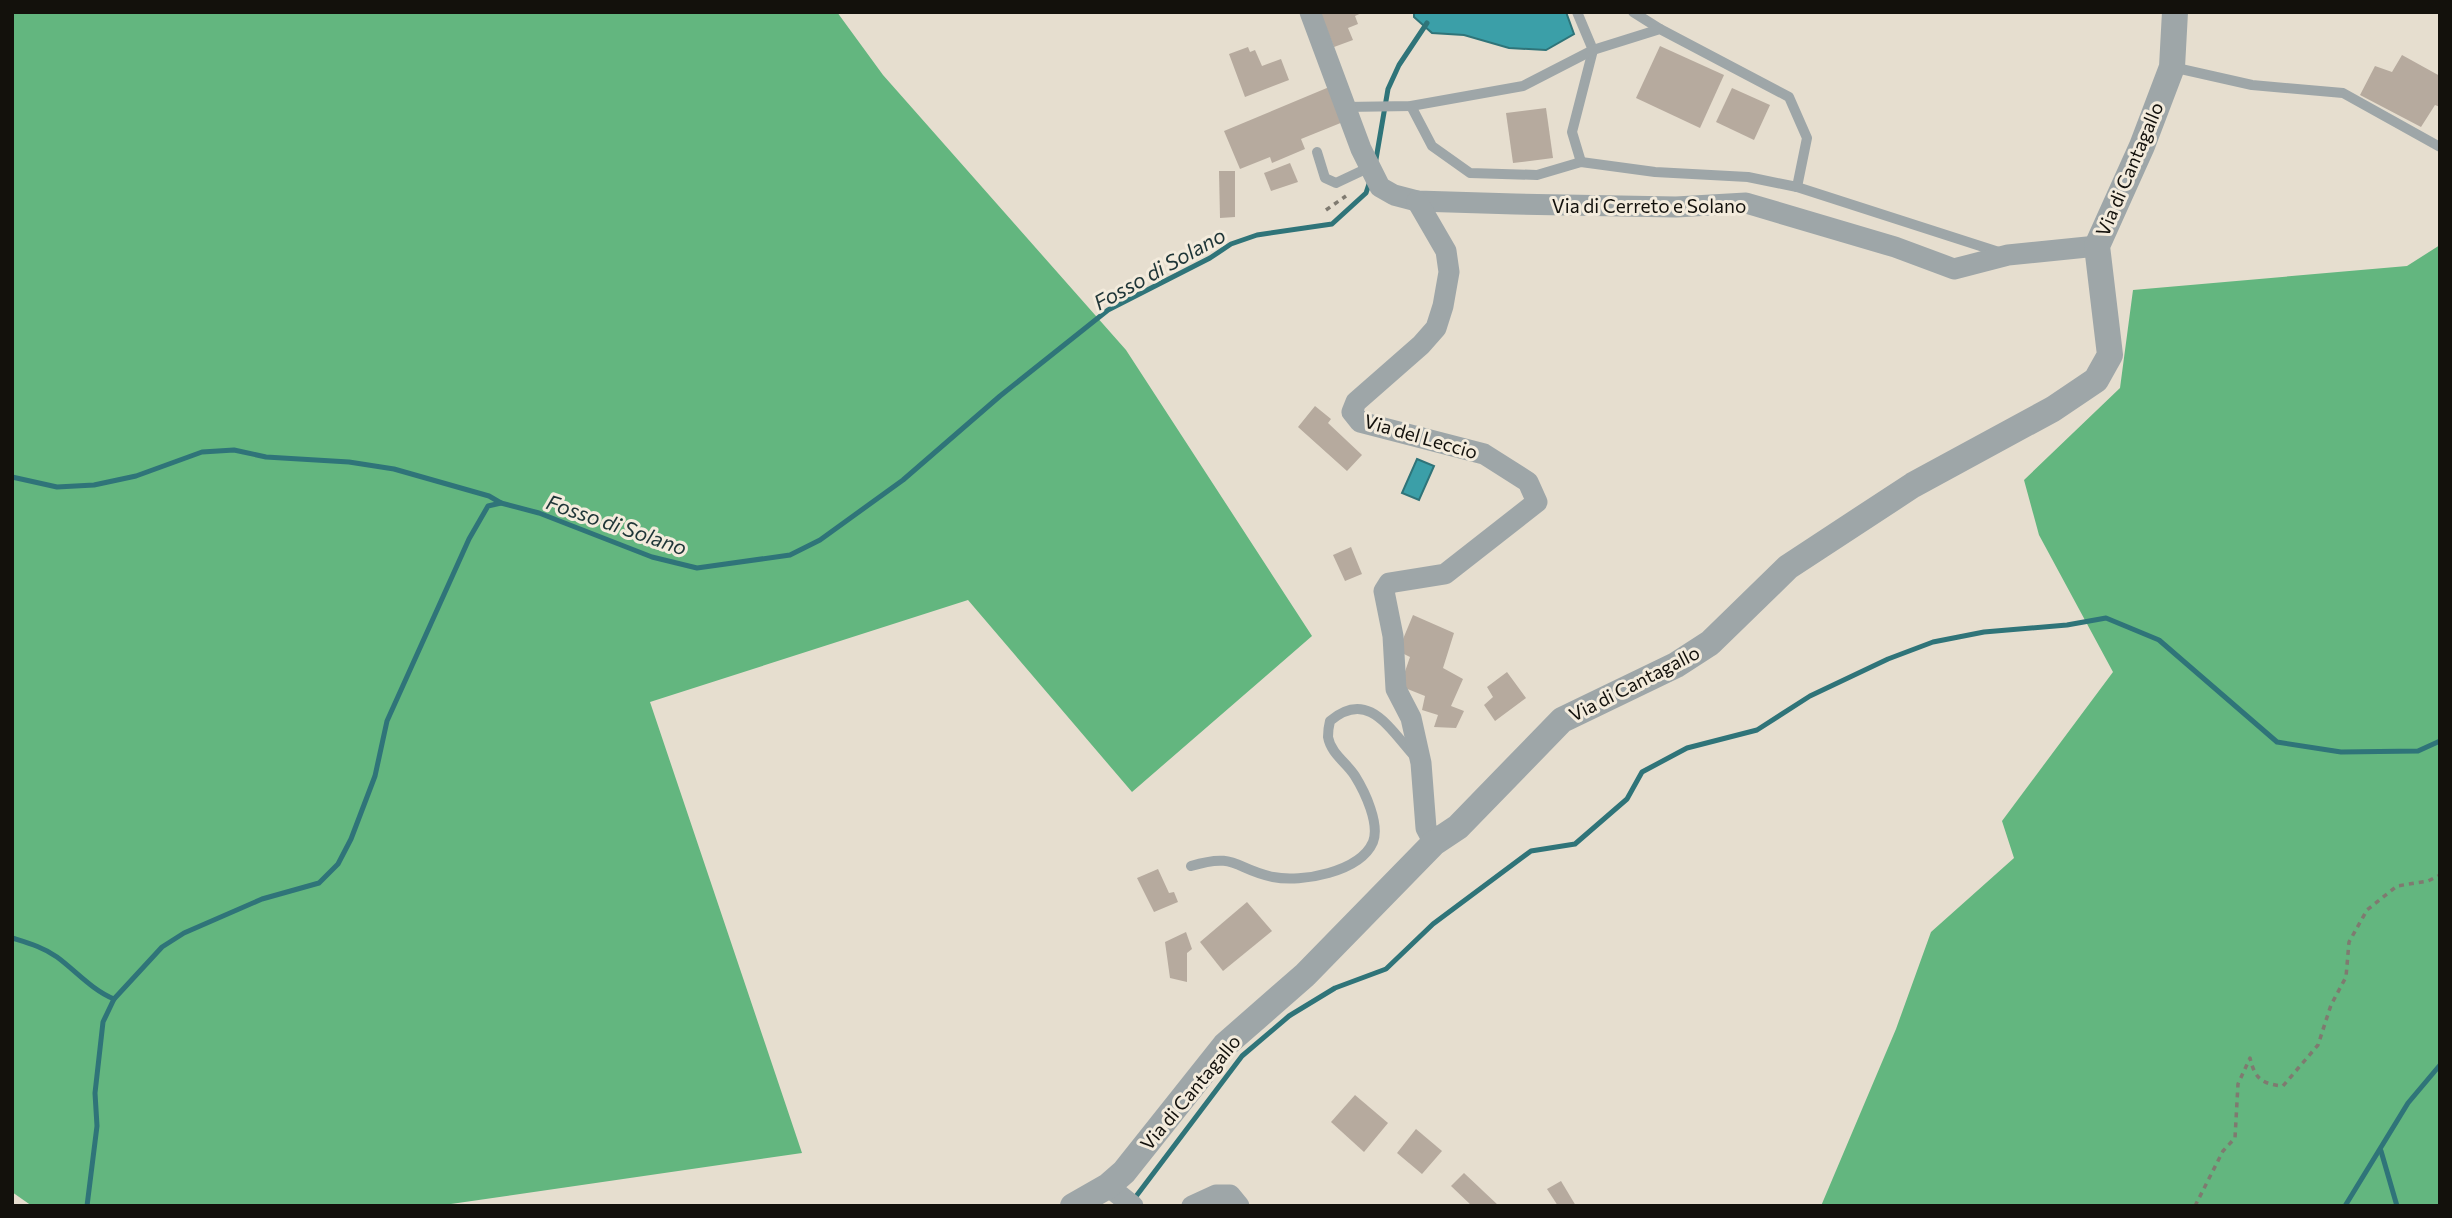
<svg xmlns="http://www.w3.org/2000/svg" width="2452" height="1218" viewBox="0 0 2452 1218" font-family="Commissioner,sans-serif">
  <style>
    .forest { fill: #63b67f }
    .water { fill: #3b9fa8; stroke: #2f7479; stroke-width: 2 }
    .lines { fill: none; stroke-linecap: round; stroke-linejoin: round }
    .stream { stroke: #2f7479; stroke-width: 5 }
    .building { fill: #b6aa9e }
    .path { stroke: #7f7a70; stroke-width: 3.5; stroke-dasharray: 5 5; stroke-linecap: butt }
    .service { stroke: #9ea6a8; stroke-width: 10 }
    .minor { stroke: #9ea6a8; stroke-width: 21 }
    .tertiary { stroke: #9ea6a8; stroke-width: 26 }
    .labels { text-anchor: middle; dominant-baseline: central; stroke-width: 6; stroke-linejoin: round; paint-order: stroke }
    .street-label { font-size: 19px; fill: #13110c; stroke: #f3ebdc }
    .water-label { font-size: 21px; font-style: italic; fill: #1e3537; stroke: #f3ebdc }
  </style>
  <rect width="100%" height="100%" fill="#e6decf"/>
  <!-- forest -->
  <g class="forest">
    <path d="M 12,12 L 837,12 L 883,75 L 1126,350 L 1312,636 L 1132,792 L 968,600 L 650,702 L 802,1153 L 437,1206 L 32,1206 L 12,1192 Z"/>
    <path d="M 2440,245 L 2440,1206 L 1821,1206 L 1896,1029 L 1931,932 L 2014,858 L 2002,821 L 2113,672 L 2039,535 L 2024,480 L 2120,388 L 2133,290 L 2407,266 Z"/>
  </g>
  <!-- water -->
  <g class="water">
    <path d="M 1414,12 L 1566,12 L 1574,34 L 1546,50 L 1509,48 L 1464,35 L 1432,33 L 1414,17 Z"/>
    <path d="M 1417,459 L 1434,466 L 1419,500 L 1402,493 Z"/>
  </g>
  <g class="lines">
    <!-- stream -->
    <g class="stream">
      <path d="M 1375,165 L 1388,89 L 1399,65 L 1427,23"/>
      <path d="M 12,477 L 57,487 L 94,485 L 136,476 L 202,452 L 234,450 L 266,457 L 349,462 L 394,469 L 489,496 L 501,503"/>
      <path d="M 12,938 C 28,943 43,947 57,957 C 76,971 92,990 114,999"/>
      <path d="M 2381,1151 L 2397,1206"/>
      <path d="M 1134,1199 L 1242,1056 L 1289,1016 L 1335,988 L 1386,969 L 1433,924 L 1531,851 L 1575,844 L 1627,799 L 1642,772 L 1687,748 L 1757,730 L 1810,696 L 1888,659 L 1933,642 L 1984,632 L 2067,625 L 2106,618 L 2159,640 L 2277,742 L 2341,752 L 2418,751 L 2440,741"/>
      <path d="M 87,1206 L 97,1126 L 95,1093 L 103,1022 L 114,999 L 162,947 L 184,933 L 262,899 L 319,883 L 338,864 L 351,839 L 375,776 L 387,721 L 469,539 L 488,506 L 501,503 L 539,513 L 652,557 L 697,568 L 790,555 L 820,540 L 903,480 L 1000,396 L 1108,310 L 1210,258 L 1231,244 L 1257,235 L 1332,224 L 1366,193 L 1370,181"/>
      <path d="M 2345,1206 L 2408,1103 L 2440,1065"/>
    </g>
  </g>
  <!-- building -->
  <g class="building">
    <path d="M 1320,12 L 1364,12 L 1355,16 L 1358,24 L 1348,28 L 1353,40 L 1334,47 Z"/>
    <path d="M 1660,46 L 1724,75 L 1700,128 L 1636,98 Z"/>
    <path d="M 1248,47 L 1250,52 L 1255,50 L 1262,66 L 1281,59 L 1289,80 L 1245,97 L 1229,54 Z"/>
    <path d="M 2402,55 L 2440,76 L 2440,107 L 2435,105 L 2421,127 L 2360,95 L 2375,66 L 2392,72 Z"/>
    <path d="M 1334,85 L 1348,120 L 1301,139 L 1305,149 L 1272,163 L 1270,157 L 1240,169 L 1224,131 Z"/>
    <path d="M 1732,88 L 1770,105 L 1754,140 L 1716,122 Z"/>
    <path d="M 1546,108 L 1553,158 L 1513,163 L 1506,113 Z"/>
    <path d="M 1290,163 L 1298,182 L 1271,191 L 1264,173 Z"/>
    <path d="M 1219,171 L 1235,171 L 1235,217 L 1220,218 Z"/>
    <path d="M 1315,406 L 1331,419 L 1328,423 L 1362,455 L 1347,471 L 1298,427 Z"/>
    <path d="M 1351,547 L 1362,574 L 1345,581 L 1333,555 Z"/>
    <path d="M 1413,615 L 1454,633 L 1443,668 L 1463,679 L 1451,706 L 1464,711 L 1456,728 L 1434,727 L 1438,715 L 1422,710 L 1425,696 L 1400,686 L 1410,657 L 1398,651 Z"/>
    <path d="M 1507,672 L 1526,698 L 1495,721 L 1484,705 L 1493,697 L 1487,687 Z"/>
    <path d="M 1158,869 L 1169,893 L 1174,892 L 1178,902 L 1154,912 L 1137,878 Z"/>
    <path d="M 1247,902 L 1272,931 L 1223,971 L 1200,942 Z"/>
    <path d="M 1186,932 L 1192,949 L 1187,953 L 1187,982 L 1170,978 L 1165,942 Z"/>
    <path d="M 1355,1095 L 1388,1123 L 1364,1152 L 1331,1122 Z"/>
    <path d="M 1416,1129 L 1442,1151 L 1422,1174 L 1397,1153 Z"/>
    <path d="M 1464,1173 L 1499,1206 L 1472,1206 L 1451,1186 Z"/>
    <path d="M 1561,1181 L 1576,1206 L 1558,1206 L 1547,1189 Z"/>
  </g>
  <g class="lines">
    <!-- path -->
    <g class="path">
      <path d="M 1326,210 L 1346,196"/>
      <path d="M 2195,1206 L 2223,1151 L 2235,1138 L 2238,1084 L 2250,1058 C 2255,1079 2262,1084 2283,1086 L 2318,1045 L 2331,1005 L 2346,977 L 2349,942 L 2367,910 L 2397,886 L 2428,881 L 2440,875"/>
    </g>
    <!-- service -->
    <g class="service">
      <path d="M 1577,12 L 1593,50 L 1572,132 L 1581,162"/>
      <path d="M 1633,12 L 1660,29"/>
      <path d="M 2172,67 L 2252,85 L 2343,93 L 2440,147"/>
      <path d="M 1411,106 L 1432,146 L 1470,173 L 1537,175 L 1581,162 L 1655,172 L 1748,177 L 1797,187 L 2002,253"/>
      <path d="M 1345,107 L 1411,106 L 1523,86 L 1593,50 L 1660,29 L 1789,97 L 1807,138 L 1797,187"/>
      <path d="M 1317,152 L 1325,178 L 1336,183 L 1370,167"/>
      <path d="M 1191,866 C 1237,852 1234,869 1273,877 C 1301,883 1360,872 1373,842 C 1380,824 1365,792 1355,776 C 1347,763 1331,754 1328,737 C 1328,732 1329,725 1330,721 C 1369,688 1390,730 1417,759"/>
    </g>
    <!-- minor -->
    <g class="minor">
      <path d="M 1310,12 L 1361,149 L 1380,187 L 1394,195 L 1417,201 L 1515,204 L 1676,207 L 1746,203 L 1895,247 L 1954,269 L 2008,255 L 2097,246"/>
      <path d="M 1417,201 L 1446,251 L 1449,272 L 1443,306 L 1436,328 L 1421,345 L 1356,402 L 1352,412 L 1360,422 L 1484,454 L 1528,482 L 1537,502 L 1445,574 L 1389,583 L 1384,591 L 1393,636 L 1396,689 L 1411,718 L 1421,763 L 1426,828 L 1434,843"/>
      <path d="M 1108,1186 L 1133,1206"/>
      <path d="M 1192,1206 L 1216,1195 L 1230,1195 L 1239,1206"/>
    </g>
    <!-- tertiary -->
    <path class="tertiary" d="M 1073,1206 L 1108,1186 L 1124,1172 L 1225,1045 L 1305,975 L 1434,843 L 1458,827 L 1562,720 L 1676,665 L 1710,643 L 1788,567 L 1913,485 L 2053,409 L 2096,380 L 2110,355 L 2097,246 L 2142,146 L 2172,67 L 2175,12"/>
  </g>
  <g class="labels">
    <!-- street labels -->
    <g class="street-label">
      <text transform="translate(2129 169) rotate(-67)">Via di Cantagallo</text>
      <text x="1649" y="205">Via di Cerreto e Solano</text>
      <text transform="translate(1421 436) rotate(16)">Via del Leccio</text>
      <text transform="translate(1634 683) rotate(-27)">Via di Cantagallo</text>
      <text transform="translate(1190 1092) rotate(-50)">Via di Cantagallo</text>
    </g>
    <!-- water labels -->
    <g class="water-label">
      <text transform="translate(1159 268) rotate(-29)">Fosso di Solano</text>
      <text transform="translate(617 524) rotate(19)">Fosso di Solano</text>
    </g>
  </g>
  <!-- border -->
  <rect width="2452" height="1218" fill="none" stroke="#13110c" stroke-width="28"/>
</svg>
